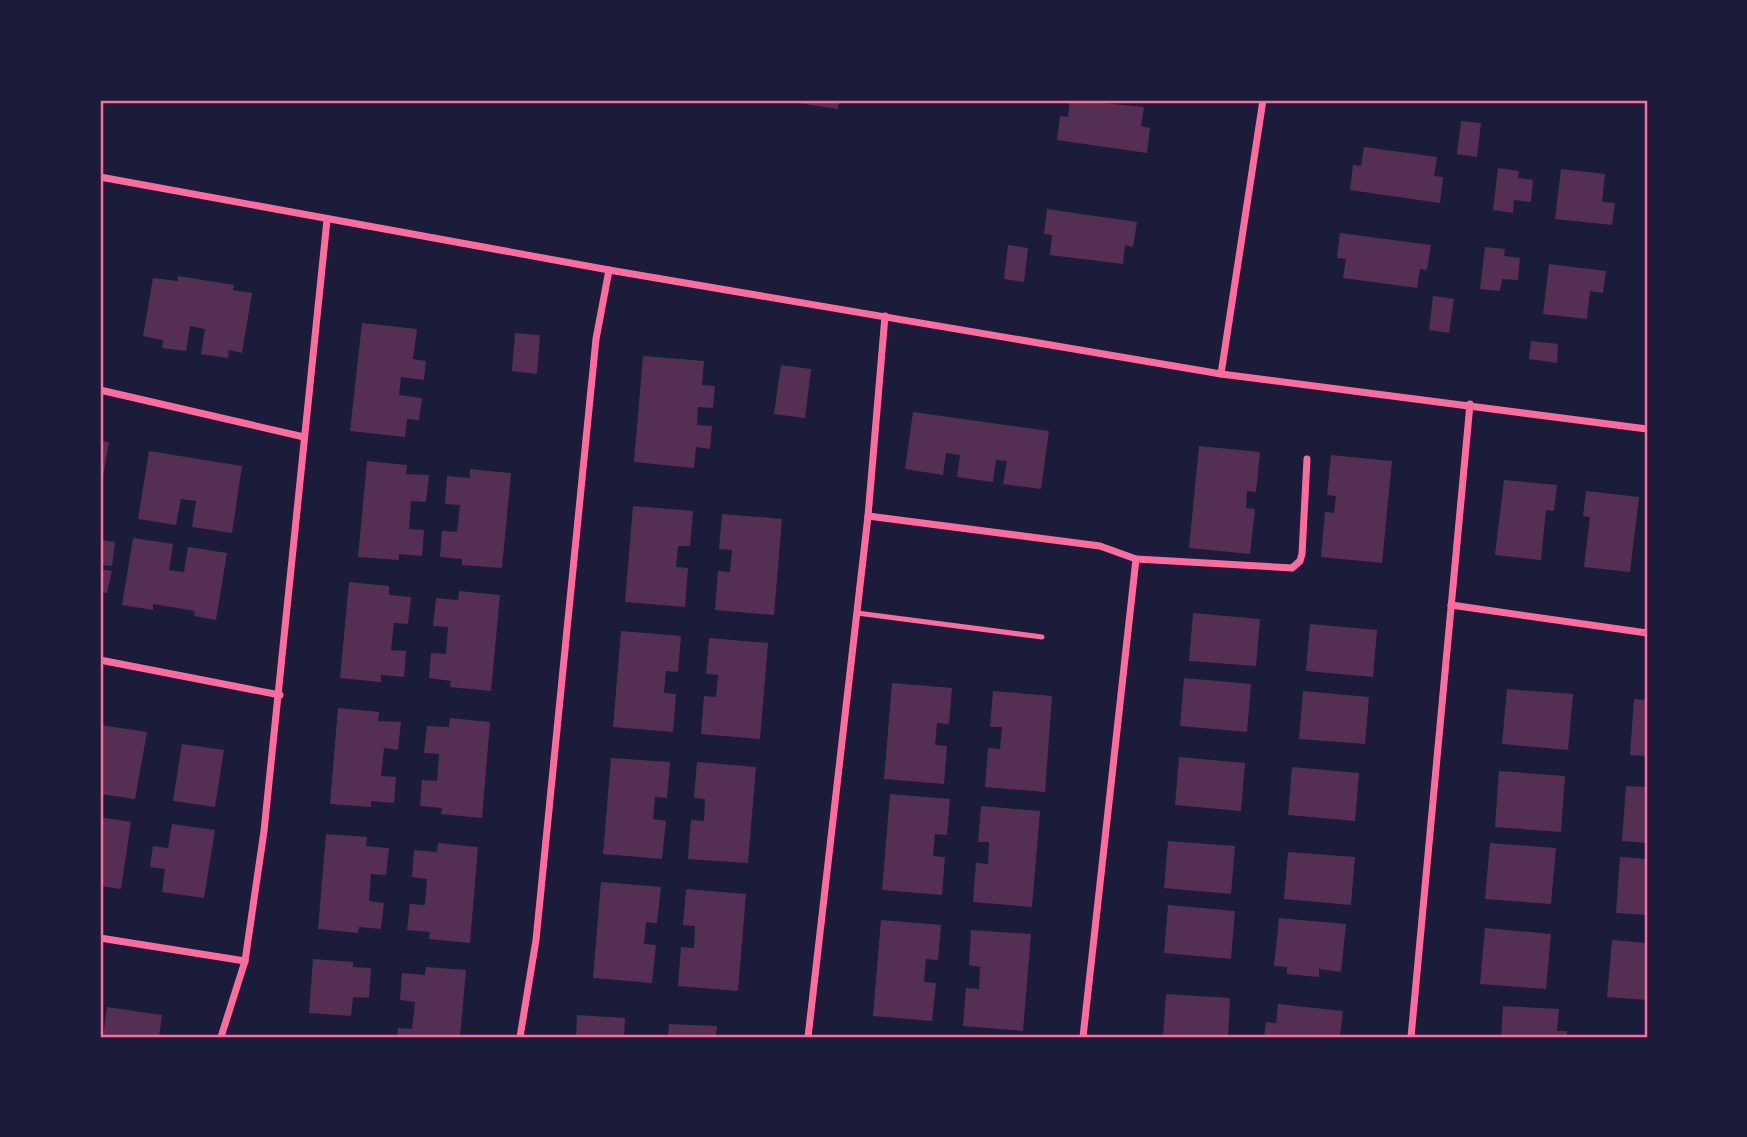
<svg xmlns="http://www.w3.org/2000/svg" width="1747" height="1137" viewBox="0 0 1747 1137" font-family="Lato,sans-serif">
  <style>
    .building { fill: #542f53 }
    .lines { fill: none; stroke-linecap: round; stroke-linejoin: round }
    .service { stroke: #ff6b9d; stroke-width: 5 }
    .minor { stroke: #ff6b9d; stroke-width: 7 }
    .neatline { fill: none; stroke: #ff6b9d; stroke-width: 2.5 }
  </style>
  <rect width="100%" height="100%" fill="#1b1b3a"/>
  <!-- building -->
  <g class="building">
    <path d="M 779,100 L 839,100 L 838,109 Z"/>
    <path d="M 1070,100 L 1144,107 L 1141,126 L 1150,128 L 1147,153 L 1057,140 L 1060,116 L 1068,117 Z"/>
    <path d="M 1461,121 L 1481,123 L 1477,157 L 1457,154 Z"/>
    <path d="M 1364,147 L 1437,157 L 1434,176 L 1443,177 L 1440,203 L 1350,190 L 1353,165 L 1361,166 Z"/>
    <path d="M 1498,168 L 1519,171 L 1518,178 L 1533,180 L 1531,202 L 1514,200 L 1513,213 L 1493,210 Z"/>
    <path d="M 1561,169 L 1605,174 L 1602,202 L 1615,203 L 1612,225 L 1555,219 Z"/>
    <path d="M 1047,209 L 1137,222 L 1133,247 L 1125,245 L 1123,264 L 1050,255 L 1052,235 L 1044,234 Z"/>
    <path d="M 1340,233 L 1431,245 L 1427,270 L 1420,269 L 1417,288 L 1343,278 L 1346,259 L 1337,258 Z"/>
    <path d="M 1008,245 L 1028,248 L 1024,282 L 1004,279 Z"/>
    <path d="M 1485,247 L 1505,249 L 1504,256 L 1520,258 L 1518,280 L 1502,279 L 1500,291 L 1480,289 Z"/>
    <path d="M 1549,264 L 1606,271 L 1603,293 L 1590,291 L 1587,319 L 1543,314 Z"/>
    <path d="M 178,276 L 234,285 L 233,290 L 252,293 L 242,353 L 229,350 L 228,358 L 201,354 L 205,329 L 190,326 L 186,351 L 162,348 L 163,340 L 143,336 L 153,278 L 178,281 Z"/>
    <path d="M 1433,296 L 1454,299 L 1449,333 L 1429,330 Z"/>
    <path d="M 362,323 L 417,329 L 413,359 L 426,361 L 424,380 L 401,377 L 399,395 L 422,398 L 419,420 L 407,419 L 405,437 L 350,431 Z"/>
    <path d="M 515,333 L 540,335 L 537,374 L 512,371 Z"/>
    <path d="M 1531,341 L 1558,344 L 1557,363 L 1529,359 Z"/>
    <path d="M 643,356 L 704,361 L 702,385 L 715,386 L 713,408 L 698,407 L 697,425 L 712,426 L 710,449 L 696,447 L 694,468 L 634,462 Z"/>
    <path d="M 781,365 L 811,369 L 805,418 L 774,414 Z"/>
    <path d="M 913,412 L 1049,431 L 1041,489 L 1003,484 L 1007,461 L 996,460 L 993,482 L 957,477 L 960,455 L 946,453 L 943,475 L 905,469 Z"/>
    <path d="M 100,441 L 109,442 L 101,488 L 100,488 Z"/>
    <path d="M 1199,446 L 1260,452 L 1256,492 L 1247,491 L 1246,508 L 1255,509 L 1250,554 L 1189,548 Z"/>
    <path d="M 149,451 L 242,466 L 232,533 L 192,527 L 196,501 L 181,499 L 176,525 L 138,519 Z"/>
    <path d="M 1331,455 L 1392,461 L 1382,563 L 1321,557 L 1325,512 L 1334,513 L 1336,496 L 1327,495 Z"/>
    <path d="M 367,461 L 407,465 L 406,474 L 429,475 L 426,502 L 411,501 L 409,529 L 424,530 L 422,556 L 399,554 L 399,560 L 358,557 Z"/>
    <path d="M 470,469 L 511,473 L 502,568 L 462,565 L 462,559 L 440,557 L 442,531 L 457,532 L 460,505 L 445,504 L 447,476 L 470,478 Z"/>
    <path d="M 1504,480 L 1557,485 L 1554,511 L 1546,510 L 1541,560 L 1495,555 Z"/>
    <path d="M 1586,491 L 1639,497 L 1630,572 L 1584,567 L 1590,517 L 1583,516 Z"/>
    <path d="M 633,506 L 693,511 L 690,546 L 678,546 L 676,567 L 688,568 L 685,607 L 625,602 Z"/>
    <path d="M 722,514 L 782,519 L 774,615 L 715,610 L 718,571 L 730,572 L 732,550 L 719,549 Z"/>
    <path d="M 133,538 L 173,544 L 169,570 L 184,572 L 188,547 L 227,553 L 216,620 L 194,616 L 195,611 L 153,604 L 153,610 L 122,605 Z"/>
    <path d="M 101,540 L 115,542 L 112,566 L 100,565 Z"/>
    <path d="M 100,569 L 112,571 L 107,593 L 100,592 Z"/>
    <path d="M 349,582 L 389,586 L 389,595 L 411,597 L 408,624 L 394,623 L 391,650 L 406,651 L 404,677 L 381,675 L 381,682 L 340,678 Z"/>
    <path d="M 459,591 L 500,595 L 491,691 L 450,687 L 451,681 L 429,678 L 431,653 L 446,654 L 448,627 L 433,626 L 436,598 L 458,600 Z"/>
    <path d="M 1193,613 L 1260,619 L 1256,666 L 1189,661 Z"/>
    <path d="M 1310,624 L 1377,630 L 1373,677 L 1306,671 Z"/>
    <path d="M 621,631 L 681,636 L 678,672 L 666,671 L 664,693 L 676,694 L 673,732 L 613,727 Z"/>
    <path d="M 709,638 L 768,643 L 760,739 L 701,734 L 704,696 L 716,697 L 718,675 L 706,674 Z"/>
    <path d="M 1184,678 L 1251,684 L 1247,732 L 1180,726 Z"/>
    <path d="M 892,683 L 952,688 L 949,724 L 937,723 L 935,745 L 947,746 L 944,784 L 884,779 Z"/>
    <path d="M 1507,689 L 1573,694 L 1568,750 L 1502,744 Z"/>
    <path d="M 993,691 L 1052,696 L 1045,792 L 985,787 L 988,748 L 1000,749 L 1002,727 L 990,727 Z"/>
    <path d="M 1303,691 L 1369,697 L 1365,744 L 1299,739 Z"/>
    <path d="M 1634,699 L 1647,700 L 1647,756 L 1630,755 Z"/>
    <path d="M 338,708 L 379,712 L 378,721 L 401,722 L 398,750 L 384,748 L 381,776 L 396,777 L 394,803 L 371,801 L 371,807 L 330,804 Z"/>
    <path d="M 450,718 L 490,722 L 482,818 L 441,814 L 442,808 L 420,806 L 422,780 L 437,781 L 439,754 L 424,753 L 427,726 L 449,727 Z"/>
    <path d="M 100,725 L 147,732 L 135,799 L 100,794 Z"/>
    <path d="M 182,744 L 224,750 L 215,807 L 173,801 Z"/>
    <path d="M 1179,757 L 1245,763 L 1241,811 L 1175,805 Z"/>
    <path d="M 611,758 L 670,762 L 667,798 L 655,797 L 653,819 L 666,821 L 662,859 L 603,854 Z"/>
    <path d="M 697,762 L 756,767 L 748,863 L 688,859 L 691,820 L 704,821 L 705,799 L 694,798 Z"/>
    <path d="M 1292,767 L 1359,773 L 1355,821 L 1288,815 Z"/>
    <path d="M 1499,771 L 1565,776 L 1561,832 L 1495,827 Z"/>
    <path d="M 1626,786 L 1647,787 L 1647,843 L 1622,841 Z"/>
    <path d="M 890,794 L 950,799 L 947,835 L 935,834 L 933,856 L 945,857 L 942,895 L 882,890 Z"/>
    <path d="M 981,806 L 1040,811 L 1032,907 L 973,902 L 976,863 L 988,864 L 989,842 L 978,842 Z"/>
    <path d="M 100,817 L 131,822 L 121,889 L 100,886 Z"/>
    <path d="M 172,824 L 215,830 L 204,898 L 162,892 L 165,869 L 150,867 L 153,846 L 168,848 Z"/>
    <path d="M 326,834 L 367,837 L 366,846 L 389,848 L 386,875 L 371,874 L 369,901 L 384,903 L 381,929 L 359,927 L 358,933 L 318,929 Z"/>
    <path d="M 1168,841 L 1235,846 L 1231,894 L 1164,888 Z"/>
    <path d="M 438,843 L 478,847 L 470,943 L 429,939 L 430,932 L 407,930 L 410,904 L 425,905 L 427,879 L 412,877 L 414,850 L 437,852 Z"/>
    <path d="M 1490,843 L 1556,848 L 1551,904 L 1485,899 Z"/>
    <path d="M 1288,852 L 1355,857 L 1351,905 L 1284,899 Z"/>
    <path d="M 1620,857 L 1647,859 L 1647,915 L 1616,913 Z"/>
    <path d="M 601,882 L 661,887 L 657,923 L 646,922 L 644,944 L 656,945 L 652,983 L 593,978 Z"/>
    <path d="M 686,889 L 746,894 L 738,991 L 678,986 L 681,947 L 694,948 L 695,926 L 683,925 Z"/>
    <path d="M 1168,905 L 1235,911 L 1231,959 L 1164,953 Z"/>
    <path d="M 1279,918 L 1346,924 L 1341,972 L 1319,969 L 1319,977 L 1287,974 L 1287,967 L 1274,966 Z"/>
    <path d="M 881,920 L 941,925 L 938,960 L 926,959 L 924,982 L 936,983 L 932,1021 L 873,1016 Z"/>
    <path d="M 1485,928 L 1551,934 L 1546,989 L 1480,984 Z"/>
    <path d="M 971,930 L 1031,934 L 1023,1031 L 963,1026 L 966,988 L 979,989 L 980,967 L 969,965 Z"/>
    <path d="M 1612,940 L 1647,943 L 1647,1000 L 1607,997 Z"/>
    <path d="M 313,959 L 353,962 L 353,967 L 371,968 L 369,998 L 353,997 L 351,1016 L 309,1013 Z"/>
    <path d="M 426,967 L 466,970 L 460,1037 L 397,1037 L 398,1028 L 412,1029 L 415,1002 L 400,1000 L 402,973 L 425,975 Z"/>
    <path d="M 1166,994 L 1230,998 L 1228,1037 L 1163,1036 Z"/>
    <path d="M 1278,1004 L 1343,1011 L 1340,1037 L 1264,1037 L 1266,1022 L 1276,1023 Z"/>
    <path d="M 1503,1006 L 1559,1009 L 1557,1031 L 1567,1031 L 1567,1037 L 1501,1037 Z"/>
    <path d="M 107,1007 L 162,1015 L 159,1037 L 103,1037 Z"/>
    <path d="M 577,1015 L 625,1018 L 624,1037 L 576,1037 Z"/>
    <path d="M 669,1024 L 717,1026 L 716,1037 L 668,1037 Z"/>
  </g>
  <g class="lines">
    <!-- service -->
    <path class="service" d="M 857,613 L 1042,637"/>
    <!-- minor -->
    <g class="minor">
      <path d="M 100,177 L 609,270 L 1221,374 L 1647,429"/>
      <path d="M 1221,374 L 1263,100"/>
      <path d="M 100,390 L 304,437"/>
      <path d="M 868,516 L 1100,546 L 1136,559 L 1083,1037"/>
      <path d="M 1136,559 L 1292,568 L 1300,561 L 1302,554 L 1307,459"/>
      <path d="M 1451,605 L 1647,633"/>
      <path d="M 100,660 L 280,695"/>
      <path d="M 100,938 L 245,961"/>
      <path d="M 221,1037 L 245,961 L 264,831 L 327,220"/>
      <path d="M 520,1037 L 536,940 L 596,339 L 609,270"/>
      <path d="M 808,1037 L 868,516 L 885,316"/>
      <path d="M 1411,1037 L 1470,404"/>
    </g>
  </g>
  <!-- border -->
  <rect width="1747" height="1137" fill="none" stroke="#1b1b3a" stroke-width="203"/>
  <rect x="102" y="102" width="1544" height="934" class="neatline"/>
</svg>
